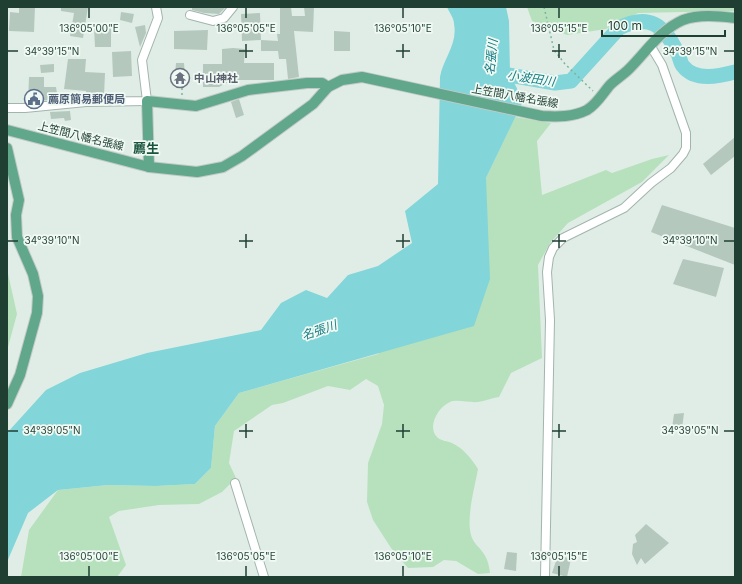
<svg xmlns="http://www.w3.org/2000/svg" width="742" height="584" viewBox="0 0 742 584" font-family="Inter,'Noto Sans JP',sans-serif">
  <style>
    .green { fill: #b7e1bd }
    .water { fill: #82d5d8 }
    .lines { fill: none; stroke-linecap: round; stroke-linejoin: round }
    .river { stroke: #82d5d8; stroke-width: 15 }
    .building { fill: #b5c8be }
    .minor-casing { stroke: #a2b5ad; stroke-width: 10 }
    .major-casing { stroke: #c0c9c6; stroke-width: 12 }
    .path { stroke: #7db49c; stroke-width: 1.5; stroke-dasharray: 2 3; stroke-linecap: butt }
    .minor { stroke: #fff; stroke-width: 8 }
    .major { stroke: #60a78c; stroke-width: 10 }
    .ticks { fill: none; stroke: #1f3f33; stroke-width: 1.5 }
    .labels { text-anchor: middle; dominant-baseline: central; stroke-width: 3.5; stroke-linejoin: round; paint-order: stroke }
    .worship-label { font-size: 11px; font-weight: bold; fill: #5b616d; stroke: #f1f9f4; text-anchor: start }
    .street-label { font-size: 11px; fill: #1f3f33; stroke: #f1f9f4 }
    .service-label { font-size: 11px; font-weight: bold; fill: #4e5e75; stroke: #f1f9f4; text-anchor: start }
    .water-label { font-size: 12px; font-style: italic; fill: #127d82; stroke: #f1f9f4 }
    .quarter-label { font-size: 13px; font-weight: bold; fill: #19543e; stroke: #f1f9f4 }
    .ticks-label { font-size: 10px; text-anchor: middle; fill: #1f3f33; stroke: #f1f9f4; stroke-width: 3.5; stroke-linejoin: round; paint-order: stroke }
  </style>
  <rect width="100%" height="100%" fill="#e0ede6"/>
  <!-- green -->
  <g class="green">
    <path d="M 527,7 L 735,7 L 735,11 L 638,13 L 606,29 L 567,35 L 532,21 Z"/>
    <path d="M 515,117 L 551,123 L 537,141 L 542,195 L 606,170 L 612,173 L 652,159 L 669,155 L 642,182 L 568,223 L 550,243 L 538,265 L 542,358 L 511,373 L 499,397 C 492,398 485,401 478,402 C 469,403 457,399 450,402 C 438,407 426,428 438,438 C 442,441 447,441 452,443 C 463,448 472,459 478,469 C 475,487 464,524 473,540 C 475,544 479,547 481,550 C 487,557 489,564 490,573 L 478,574 L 456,561 L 444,560 L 433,567 L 408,568 L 391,548 L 373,520 L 367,502 L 368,463 L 382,424 L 384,405 L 378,386 L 366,379 L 350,390 L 328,386 L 283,403 L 272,405 L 234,431 L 229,463 L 236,478 L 222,492 L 199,504 L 159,505 L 119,511 L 109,517 L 126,565 L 117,577 L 21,577 L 29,530 L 58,490 L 108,485 L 156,486 L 195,484 L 211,468 L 215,426 L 239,393 L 378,354 L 486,195 L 486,178 Z"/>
    <path d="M 7,269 L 17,314 L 8,347 L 7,377 Z"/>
  </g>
  <!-- water -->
  <path class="water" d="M 447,7 L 506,7 L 509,21 L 510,74 L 523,101 L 486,178 L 490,279 L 474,326 L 239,393 L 215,426 L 211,468 L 195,484 L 156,486 L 108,485 L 58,490 L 28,513 L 7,562 L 7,433 L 46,390 L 80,373 L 147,353 L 261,330 L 281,303 L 306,290 L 327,298 L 348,275 L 378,266 L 412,243 L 405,211 L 438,184 L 440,77 C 443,59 458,44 454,24 C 454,18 449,12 447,7 Z"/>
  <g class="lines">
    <!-- river -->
    <path class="river" d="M 492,72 L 555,83 L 571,81 L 619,28 C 649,13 664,25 677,52 C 680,56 680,63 683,66 C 695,82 720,76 735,72"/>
  </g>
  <!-- building -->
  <g class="building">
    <path d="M 19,7 L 35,7 L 34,32 L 9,31 L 10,12 L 19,13 Z"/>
    <path d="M 61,7 L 88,7 L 83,38 L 70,36 L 74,13 L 61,11 Z"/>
    <path d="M 192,7 L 226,7 L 219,14 L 204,13 L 192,10 Z"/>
    <path d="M 280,7 L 291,7 L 292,16 L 305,16 L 304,7 L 314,7 L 313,32 L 294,31 L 299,77 L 288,79 L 286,59 L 279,59 L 278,51 L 261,51 L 261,40 L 278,41 L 277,34 L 280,34 Z"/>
    <path d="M 121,12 L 134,14 L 132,23 L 120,20 Z"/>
    <path d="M 260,13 L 261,40 L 242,41 L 241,14 Z"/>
    <path d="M 145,25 L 146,33 L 140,47 L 135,27 Z"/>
    <path d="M 94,28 L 111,28 L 111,47 L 95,47 Z"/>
    <path d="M 208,30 L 207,50 L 174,49 L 174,31 Z"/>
    <path d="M 334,31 L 350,32 L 350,51 L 334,51 Z"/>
    <path d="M 233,48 L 245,49 L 244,63 L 274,63 L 274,80 L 228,80 L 228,82 L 219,87 L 203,87 L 203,64 L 222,64 L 222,49 Z"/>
    <path d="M 131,51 L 132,76 L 113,77 L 112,52 Z"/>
    <path d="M 68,59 L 86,59 L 85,72 L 105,73 L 104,96 L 86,96 L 86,91 L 64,89 Z"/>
    <path d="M 176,63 L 184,63 L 185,76 L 188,76 L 188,85 L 174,85 Z"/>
    <path d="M 54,64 L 54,72 L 41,73 L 40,65 Z"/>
    <path d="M 29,77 L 44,77 L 44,87 L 56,87 L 58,99 L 28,102 Z"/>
    <path d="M 239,99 L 244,115 L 236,118 L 231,102 Z"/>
    <path d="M 70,111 L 71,120 L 65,121 L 64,118 L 51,119 L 50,112 Z"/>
    <path d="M 735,137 L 735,156 L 711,175 L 703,164 Z"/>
    <path d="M 662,205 L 735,228 L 735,265 L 651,232 Z"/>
    <path d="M 683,259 L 724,268 L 716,297 L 673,284 Z"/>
    <path d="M 684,413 L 682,429 L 672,428 L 674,414 Z"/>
    <path d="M 646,524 L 669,543 L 645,564 L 641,558 L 637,565 L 632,554 L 633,544 L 637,542 L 635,535 Z"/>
    <path d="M 507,552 L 517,553 L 516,571 L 504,569 Z"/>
    <path d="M 558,555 L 571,559 L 567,577 L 552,573 Z"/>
  </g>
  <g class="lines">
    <!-- minor casing -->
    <g class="minor-casing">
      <g id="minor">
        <path d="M 190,15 L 213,21 L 224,18 L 233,7"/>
        <path d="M 7,108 L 25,108 L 86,102 L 147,101 L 142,60 L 158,18 L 156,7"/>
        <path d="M 235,483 L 264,577"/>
        <path d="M 545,577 L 550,320 L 547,272 L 549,257 L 553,248 L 563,238 L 624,208 L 651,183 L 671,168 L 683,154 L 686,148 L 686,133 L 662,65 L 650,45"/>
      </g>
    </g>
    <!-- major casing -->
    <g class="major-casing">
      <g id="major">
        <path d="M 7,130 L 149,167 L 197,172 L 223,167 L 242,156 L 313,104 L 328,87 L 342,80 L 362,77 L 542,116 C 558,117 573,117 587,110 C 597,104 603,93 610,85 C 616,79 623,75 629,69 C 646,52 660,30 683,20 C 699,14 718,16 735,18"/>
        <path d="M 7,148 L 19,200 L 16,215 L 17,237 L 33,274 L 38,296 L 37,313 L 20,375 L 7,404"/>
        <path d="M 149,167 L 147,101 L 196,106 L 248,90 L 307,83 L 322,83 L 328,87"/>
      </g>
    </g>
    <!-- path -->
    <g class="path">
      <path d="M 544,7 L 554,50 L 565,64 L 593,91"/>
      <path d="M 182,88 L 182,95"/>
    </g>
    <!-- minor -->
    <use href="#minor" class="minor"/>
    <!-- major -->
    <use href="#major" class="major"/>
  </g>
  <!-- ticks -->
  <path class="ticks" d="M 89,8 L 89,18M 246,8 L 246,18M 403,8 L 403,18M 559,8 L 559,18M 246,44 L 246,58M 403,44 L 403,58M 559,44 L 559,58M 8,51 L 18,51M 239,51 L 253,51M 396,51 L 410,51M 552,51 L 566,51M 724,51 L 734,51M 246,234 L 246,248M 403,234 L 403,248M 559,234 L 559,248M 8,241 L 18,241M 239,241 L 253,241M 396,241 L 410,241M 552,241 L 566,241M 724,241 L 734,241M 246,424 L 246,438M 403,424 L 403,438M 559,424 L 559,438M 8,431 L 18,431M 239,431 L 253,431M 396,431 L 410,431M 552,431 L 566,431M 724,431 L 734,431M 89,566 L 89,576M 246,566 L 246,576M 403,566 L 403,576M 559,566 L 559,576"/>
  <!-- icons -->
  <defs>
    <g id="temple-ring" transform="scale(1)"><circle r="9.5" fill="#f1f9f4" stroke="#6b7280" stroke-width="1.5"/><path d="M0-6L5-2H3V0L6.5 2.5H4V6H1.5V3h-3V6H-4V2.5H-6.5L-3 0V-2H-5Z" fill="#6b7280"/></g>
    <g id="civic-ring" transform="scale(1)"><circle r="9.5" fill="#f1f9f4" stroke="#5c6f8a" stroke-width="1.5"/><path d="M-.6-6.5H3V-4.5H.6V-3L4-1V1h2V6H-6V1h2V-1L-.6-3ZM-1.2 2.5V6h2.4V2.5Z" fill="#5c6f8a"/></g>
  </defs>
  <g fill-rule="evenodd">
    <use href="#temple-ring" x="180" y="78"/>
    <use href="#civic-ring" x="34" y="99"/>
  </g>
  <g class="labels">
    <!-- worship labels -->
    <g class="worship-label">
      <text x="194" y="78">中山神社</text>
    </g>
    <!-- street labels -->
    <g class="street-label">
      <text transform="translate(515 96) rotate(10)">上笠間八幡名張線</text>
      <text transform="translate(81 136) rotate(14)">上笠間八幡名張線</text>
    </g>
    <!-- service labels -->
    <g class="service-label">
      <text x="48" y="99">薦原簡易郵便局</text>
    </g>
    <!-- water labels -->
    <g class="water-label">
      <text transform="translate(491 57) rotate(-84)">名張川</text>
      <text transform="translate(531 78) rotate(8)">小波田川</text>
      <text transform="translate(319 330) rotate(-19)">名張川</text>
    </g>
    <!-- quarter labels -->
    <g class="quarter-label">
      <text x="146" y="148">薦生</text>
    </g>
  </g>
  <g class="ticks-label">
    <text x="89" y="32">136°05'00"E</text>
    <text x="246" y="32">136°05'05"E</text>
    <text x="403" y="32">136°05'10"E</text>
    <text x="559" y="32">136°05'15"E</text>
    <text x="52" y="55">34°39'15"N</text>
    <text x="690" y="55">34°39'15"N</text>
    <text x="52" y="244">34°39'10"N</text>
    <text x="690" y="244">34°39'10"N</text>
    <text x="52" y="434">34°39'05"N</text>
    <text x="690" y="434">34°39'05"N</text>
    <text x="89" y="560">136°05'00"E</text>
    <text x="246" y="560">136°05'05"E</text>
    <text x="403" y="560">136°05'10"E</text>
    <text x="559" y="560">136°05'15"E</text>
  </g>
  <!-- border -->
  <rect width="742" height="584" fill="none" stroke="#1f3f33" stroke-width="16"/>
  <!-- scale -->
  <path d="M602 30v6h123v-6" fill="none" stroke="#1f3f33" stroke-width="2"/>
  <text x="608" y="30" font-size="12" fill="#1f3f33" stroke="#f1f9f4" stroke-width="3" paint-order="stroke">100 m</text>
</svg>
